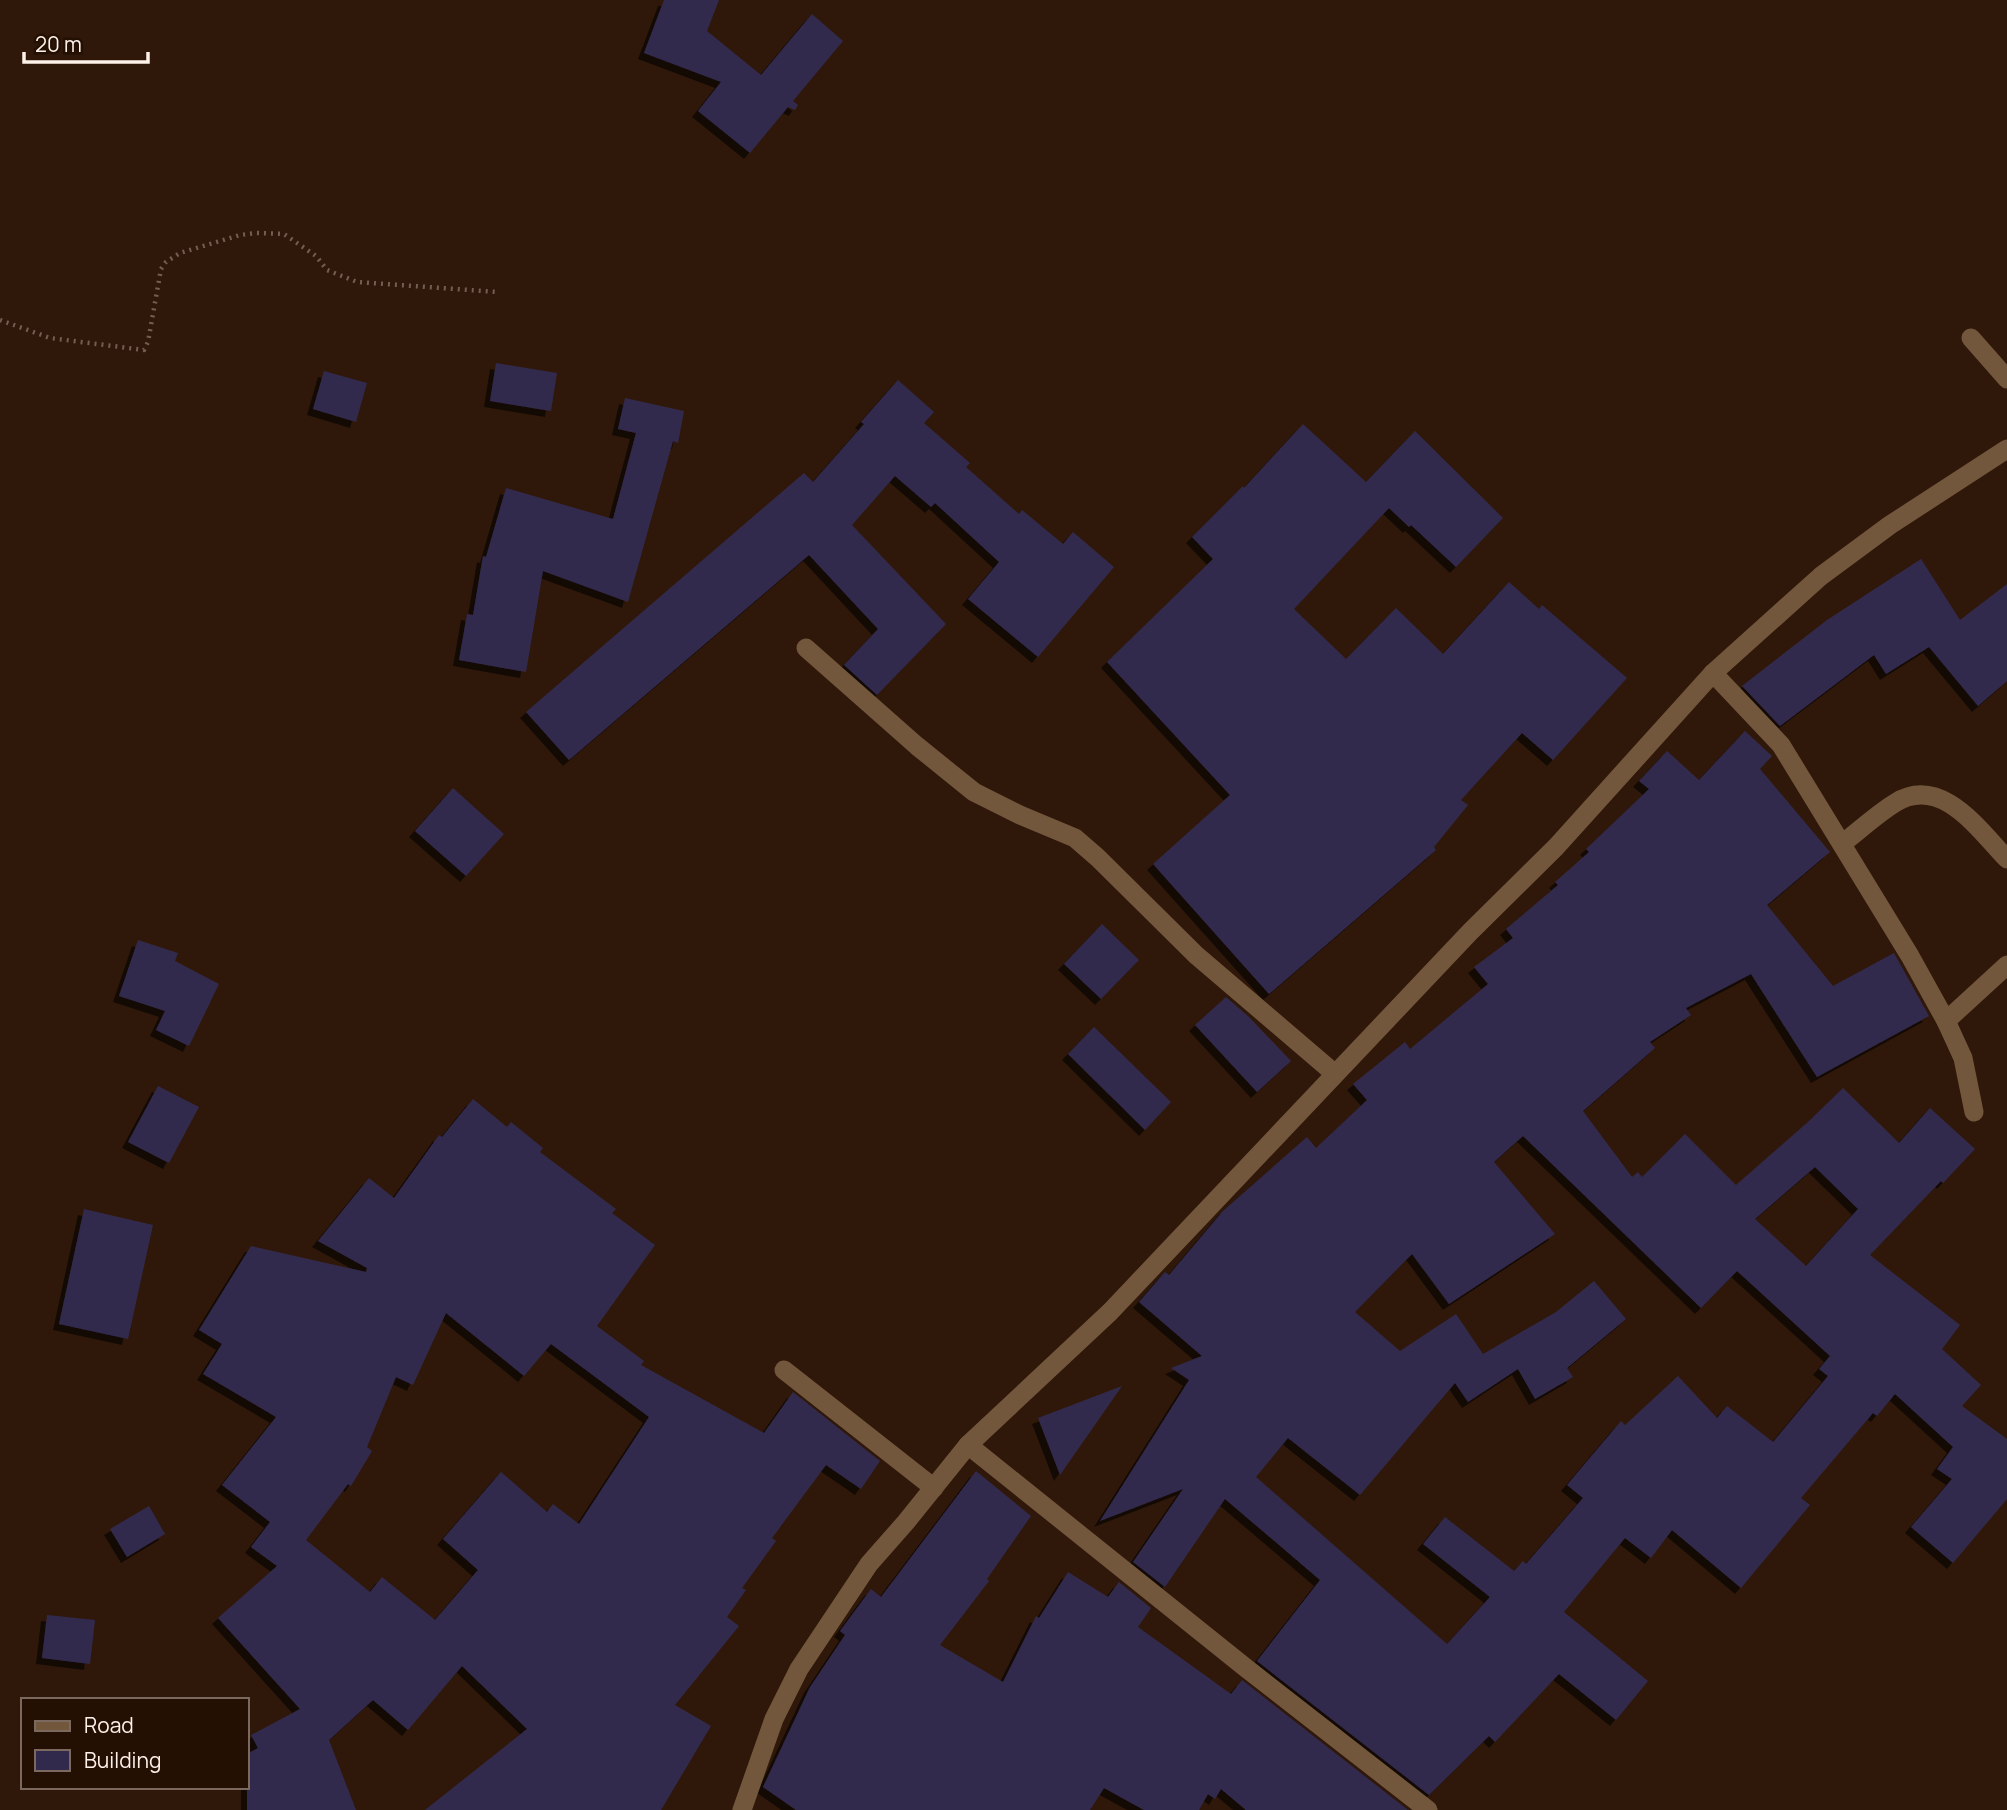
<svg xmlns="http://www.w3.org/2000/svg" width="2007" height="1810" viewBox="0 0 2007 1810" font-family="Manrope,sans-serif">
  <style>
    .building { fill: #322a4d; fill-rule: evenodd; filter: url(#shadow) }
    .lines { fill: none; stroke-linecap: round; stroke-linejoin: round }
    .path { stroke: #725e52; stroke-width: 4.5; stroke-dasharray: 2 5; stroke-linecap: butt }
    .service { stroke: #73573c; stroke-width: 19 }
    .minor { stroke: #73573c; stroke-width: 19 }
    .tertiary { stroke: #73573c; stroke-width: 19 }
  </style>
  <defs>
    <filter id="shadow"><feDropShadow dx="-6" dy="6" stdDeviation="0" flood-color="#0009"/></filter>
  </defs>
  <rect width="100%" height="100%" fill="#2f180a"/>
  <!-- building -->
  <g class="building">
    <path d="M 664,0 L 719,0 L 707,31 L 761,75 L 812,14 L 843,41 L 793,101 L 798,105 L 795,110 L 788,107 L 750,153 L 698,111 L 721,82 L 644,53 Z"/>
    <path d="M 496,363 L 557,373 L 551,411 L 490,401 Z"/>
    <path d="M 324,371 L 367,383 L 356,422 L 313,409 Z"/>
    <path d="M 898,380 L 934,412 L 924,423 L 970,463 L 966,467 L 1019,514 L 1022,510 L 1063,544 L 1073,532 L 1114,567 L 1038,657 L 968,599 L 999,562 L 935,503 L 931,507 L 895,476 L 852,525 L 946,624 L 877,695 L 844,665 L 878,629 L 809,555 L 569,760 L 526,712 L 804,473 L 813,482 L 864,424 L 861,422 Z"/>
    <path d="M 625,398 L 684,411 L 678,443 L 673,441 L 628,602 L 543,571 L 526,672 L 459,660 L 467,614 L 473,615 L 483,556 L 486,557 L 506,488 L 613,519 L 636,433 L 618,429 Z"/>
    <path d="M 1303,424 L 1366,482 L 1415,431 L 1503,518 L 1456,567 L 1411,525 L 1409,527 L 1389,508 L 1294,609 L 1346,659 L 1396,608 L 1443,654 L 1509,582 L 1539,609 L 1542,605 L 1627,678 L 1553,760 L 1522,733 L 1461,800 L 1468,805 L 1434,847 L 1436,850 L 1269,994 L 1153,864 L 1230,795 L 1107,662 L 1213,559 L 1192,537 L 1243,486 L 1244,488 Z"/>
    <path d="M 1921,559 L 1960,620 L 2007,584 L 2007,681 L 1978,706 L 1929,647 L 1886,674 L 1874,655 L 1780,726 L 1742,686 L 1827,620 Z"/>
    <path d="M 1745,731 L 1772,756 L 1760,769 L 1830,852 L 1767,905 L 1833,986 L 1894,953 L 1929,1016 L 1817,1077 L 1751,974 L 1686,1008 L 1691,1015 L 1650,1042 L 1655,1048 L 1583,1111 L 1632,1177 L 1638,1172 L 1642,1177 L 1685,1134 L 1736,1185 L 1809,1121 L 1843,1088 L 1899,1143 L 1930,1108 L 1975,1149 L 1943,1183 L 1941,1181 L 1870,1255 L 1960,1325 L 1942,1349 L 1981,1385 L 1962,1406 L 2007,1439 L 2007,1499 L 1953,1563 L 1911,1527 L 1952,1479 L 1937,1469 L 1953,1447 L 1895,1394 L 1877,1416 L 1873,1413 L 1801,1498 L 1810,1505 L 1741,1588 L 1672,1530 L 1651,1558 L 1625,1538 L 1564,1612 L 1648,1681 L 1616,1720 L 1559,1674 L 1495,1742 L 1489,1736 L 1429,1795 L 1257,1661 L 1320,1580 L 1225,1499 L 1165,1587 L 1133,1562 L 1183,1489 L 1100,1521 L 1189,1380 L 1171,1368 L 1202,1356 L 1139,1302 L 1165,1272 L 1169,1275 L 1223,1211 L 1307,1137 L 1316,1148 L 1367,1100 L 1353,1084 L 1405,1042 L 1410,1049 L 1488,984 L 1474,967 L 1513,938 L 1506,929 L 1558,885 L 1555,882 L 1589,852 L 1586,849 L 1649,789 L 1639,781 L 1667,751 L 1699,780 ZM 1523,1136 L 1701,1308 L 1737,1271 L 1830,1356 L 1819,1369 L 1828,1376 L 1773,1442 L 1727,1406 L 1717,1418 L 1678,1376 L 1625,1425 L 1621,1421 L 1567,1485 L 1583,1498 L 1526,1564 L 1523,1561 L 1514,1571 L 1445,1517 L 1423,1544 L 1490,1597 L 1447,1644 L 1256,1477 L 1288,1438 L 1360,1495 L 1455,1383 L 1468,1402 L 1518,1369 L 1535,1399 L 1573,1377 L 1567,1368 L 1626,1319 L 1594,1281 L 1556,1312 L 1483,1354 L 1456,1314 L 1400,1351 L 1355,1312 L 1412,1254 L 1449,1304 L 1555,1234 L 1494,1162 ZM 1815,1167 L 1858,1209 L 1806,1266 L 1755,1219 Z"/>
    <path d="M 453,788 L 504,834 L 466,876 L 415,831 Z"/>
    <path d="M 1102,924 L 1139,960 L 1101,999 L 1064,964 Z"/>
    <path d="M 138,940 L 178,953 L 175,961 L 219,984 L 189,1046 L 156,1030 L 165,1011 L 119,996 Z"/>
    <path d="M 1226,997 L 1248,1016 L 1291,1061 L 1257,1092 L 1195,1025 Z"/>
    <path d="M 1094,1027 L 1171,1102 L 1145,1130 L 1068,1054 Z"/>
    <path d="M 158,1086 L 199,1107 L 169,1163 L 128,1142 Z"/>
    <path d="M 473,1099 L 507,1127 L 511,1122 L 543,1148 L 540,1152 L 616,1209 L 612,1213 L 655,1245 L 597,1326 L 644,1361 L 641,1365 L 764,1433 L 793,1392 L 880,1461 L 861,1489 L 826,1465 L 772,1538 L 776,1541 L 742,1588 L 746,1590 L 727,1617 L 739,1626 L 675,1705 L 711,1726 L 661,1810 L 425,1810 L 527,1729 L 462,1666 L 408,1730 L 373,1700 L 329,1740 L 356,1810 L 247,1810 L 247,1754 L 258,1748 L 251,1735 L 300,1709 L 218,1618 L 277,1566 L 251,1547 L 270,1522 L 222,1485 L 276,1417 L 203,1374 L 222,1344 L 199,1330 L 251,1246 L 366,1272 L 367,1268 L 318,1241 L 369,1178 L 394,1198 L 439,1135 L 442,1137 ZM 446,1313 L 524,1376 L 551,1344 L 649,1417 L 579,1524 L 553,1504 L 547,1512 L 501,1472 L 443,1539 L 478,1570 L 435,1620 L 382,1577 L 370,1592 L 306,1540 L 348,1484 L 351,1486 L 372,1451 L 367,1447 L 396,1377 L 413,1385 Z"/>
    <path d="M 84,1209 L 153,1225 L 128,1339 L 59,1324 Z"/>
    <path d="M 1122,1386 L 1060,1475 L 1038,1418 Z"/>
    <path d="M 976,1471 L 1031,1516 L 987,1579 L 989,1581 L 940,1645 L 1003,1682 L 1036,1616 L 1039,1618 L 1068,1572 L 1108,1597 L 1119,1582 L 1151,1608 L 1138,1627 L 1231,1694 L 1242,1680 L 1408,1810 L 1246,1810 L 1221,1789 L 1215,1799 L 1208,1794 L 1199,1810 L 1144,1810 L 1104,1788 L 1090,1810 L 796,1810 L 763,1787 L 810,1687 L 845,1635 L 840,1631 L 871,1589 L 881,1597 Z"/>
    <path d="M 149,1506 L 165,1534 L 127,1557 L 110,1529 Z"/>
    <path d="M 47,1615 L 95,1620 L 90,1664 L 42,1658 Z"/>
  </g>
  <g class="lines">
    <!-- path -->
    <path class="path" d="M 0,320 L 50,338 L 144,350 L 148,342 L 161,269 L 166,262 L 180,253 L 240,235 L 256,233 L 284,234 L 316,256 L 327,270 L 357,282 L 497,292"/>
    <!-- service -->
    <path class="service" d="M 806,648 L 917,746 L 974,792 L 1020,815 L 1075,838 L 1098,858 L 1196,955 L 1334,1073"/>
    <!-- minor -->
    <g class="minor">
      <path d="M 1971,338 L 2007,379"/>
      <path d="M 1713,673 L 1781,745 L 1910,956 L 1946,1021 L 2007,965"/>
      <path d="M 1843,843 C 1860,830 1877,814 1895,803 C 1941,774 1979,830 2007,859"/>
      <path d="M 1946,1021 L 1963,1058 L 1974,1112"/>
      <path d="M 784,1370 L 934,1488"/>
      <path d="M 968,1445 L 1246,1668 L 1428,1810"/>
    </g>
    <!-- tertiary -->
    <path class="tertiary" d="M 742,1810 L 774,1719 L 799,1669 L 869,1564 L 906,1522 L 968,1445 L 1110,1312 L 1470,932 L 1556,847 L 1713,673 L 1821,576 L 1890,525 L 2007,449"/>
  </g>
  <!-- legend -->
  <rect x="21" y="1698" width="228" height="91" fill="#240f03" stroke="#7b695f" stroke-width="2"/>
  <rect x="35" y="1721" width="35" height="10" fill="#73573c" stroke="#7b695f" stroke-width="2"/>
  <text x="84" y="1733" font-size="21" fill="#fef1e9">Road</text>
  <rect x="35" y="1750" width="35" height="21" fill="#322a4d" stroke="#7b695f" stroke-width="2"/>
  <text x="84" y="1768" font-size="21" fill="#fef1e9">Building</text>
  <!-- scale -->
  <path d="M24 52v10h124v-10" fill="none" stroke="#fef1e9" stroke-width="3.5"/>
  <text x="35" y="52" font-size="21" fill="#fef1e9" stroke="#240f03" stroke-width="5" paint-order="stroke">20 m</text>
</svg>
